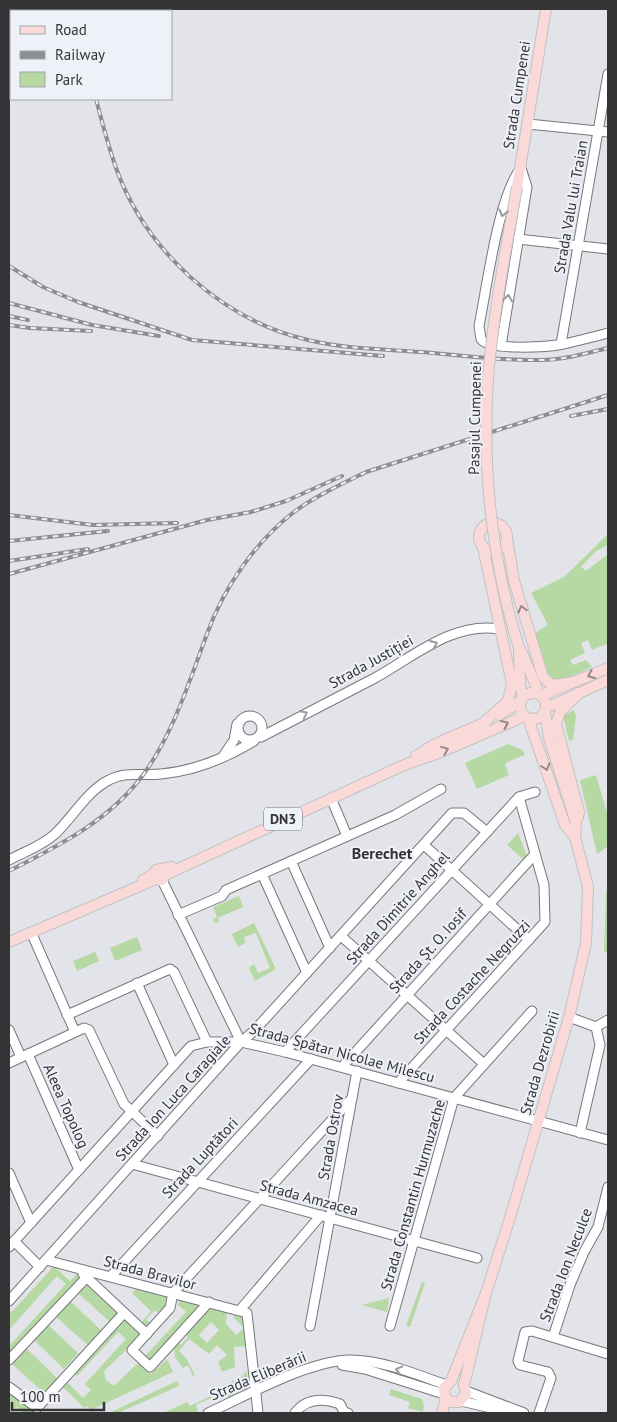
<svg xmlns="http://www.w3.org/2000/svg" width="617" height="1422" viewBox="0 0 617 1422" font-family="'PT Sans',sans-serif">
  <rect width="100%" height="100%" fill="#e2e4ea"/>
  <g fill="#b6d8a2" fill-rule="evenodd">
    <polygon points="608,534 608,545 595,552 581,567 586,571 608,554 608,648 606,644 592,650 588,640 581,643 585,653 570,660 573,665 586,660 592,667 568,678 555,680 547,675 533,634 548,625 531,593 564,577"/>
    <polygon points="574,710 576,716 573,740 569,741 563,716"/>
    <polygon points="508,744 523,750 525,755 507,762 505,765 509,775 477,789 465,763"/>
    <polygon points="596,775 608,816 608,846 597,854 580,780"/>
    <polygon points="518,833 527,856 523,859 507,845"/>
    <polygon points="606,890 608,895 608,953 604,952"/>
    <polygon points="239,896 243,907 218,918 219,922 215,923 213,919 217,917 213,907"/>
    <polygon points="254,923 276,969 255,981 249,968 254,964 258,973 270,968 256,933 244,937 245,943 238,947 232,934"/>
    <polygon points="137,937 142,950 115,961 110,948"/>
    <polygon points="95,952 99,961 77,971 73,961"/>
    <polygon points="54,1266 70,1281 77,1274 118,1314 110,1322 77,1292 69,1300 102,1331 89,1346 55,1316 47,1324 78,1353 64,1369 34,1340 26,1348 58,1379 45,1394 11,1363 9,1365 9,1346 66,1284 57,1276 9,1330 9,1315"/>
    <polygon points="422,1282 425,1283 410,1327 406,1326"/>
    <polygon points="139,1286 170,1298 160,1312 154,1311 146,1319 150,1324 147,1327 142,1322 151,1311 132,1293"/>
    <polygon points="389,1298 387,1312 362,1305"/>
    <polygon points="179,1301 199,1305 200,1309 150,1364 135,1351 137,1349 145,1356 186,1312 178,1305"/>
    <path d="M208 1307 227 1312 226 1324 236 1335 244 1328 233 1317 236 1312 247 1318V1346L234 1347 235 1367 222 1372 218 1362 227 1355 217 1345 209 1354 189 1339 179 1351 186 1358 195 1375 193 1376 188 1365 183 1368 175 1357 174 1348 177 1343 181 1345 188 1337 185 1334ZM211 1322 219 1330 207 1343 199 1335Z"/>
    <polygon points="123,1319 142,1335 104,1371 106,1380 114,1386 139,1362 151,1374 167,1359 173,1372 93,1409 95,1413 91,1413 88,1406 84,1408 63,1387 67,1382 83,1398 91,1390 85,1384 126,1339 118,1332 77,1376 74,1373"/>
    <polygon points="247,1371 248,1390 228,1400 225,1392 196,1405 198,1413 163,1413 187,1402 190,1406 222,1391 220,1387 240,1378"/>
    <polygon points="177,1381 179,1386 118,1413 109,1413"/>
    <polygon points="391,1389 422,1399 424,1406 423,1412 408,1408 410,1402 389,1395"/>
    <polygon points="10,1390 34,1412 23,1413 17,1407 9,1413"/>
  </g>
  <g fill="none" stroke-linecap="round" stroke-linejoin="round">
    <defs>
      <g id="minor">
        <polyline points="528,124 608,132"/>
        <polyline points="518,239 608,249"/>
        <polyline points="561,344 608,74"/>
        <path d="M501 346 527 187 521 168C498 197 487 287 479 326L481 339C488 351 549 347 563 344 578 341 593 337 608 333"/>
        <circle cx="250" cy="728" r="12"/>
        <path d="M261 737C299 717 336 698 373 679 412 658 453 621 499 629"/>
        <polyline points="224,755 234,740 237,724"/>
        <polyline points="331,798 347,836"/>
        <polyline points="424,845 529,940"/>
        <path d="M9 860C24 852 42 846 55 834 73 817 87 791 109 780 126 771 143 776 161 774 194 771 226 758 254 741"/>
        <polyline points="291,861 330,948"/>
        <polyline points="262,874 307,973"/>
        <polyline points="162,880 241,1042 285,1052 608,1140"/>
        <polyline points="178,915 222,896 226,890 395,815 441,789"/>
        <polyline points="31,932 75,1032"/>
        <polyline points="341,936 484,1064"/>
        <polyline points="137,983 174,1065"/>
        <polyline points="67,1015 170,969 174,972 207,1042"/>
        <polyline points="569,1017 596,1027"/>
        <polyline points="596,1027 608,1020"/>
        <polyline points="9,1030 21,1057"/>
        <polyline points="285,1052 519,797 535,792"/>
        <polyline points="28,1054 79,1170"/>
        <polyline points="9,1063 84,1028 89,1030 124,1104 158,1136"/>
        <polyline points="342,1067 535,854"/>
        <polyline points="398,1083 545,922 544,885 519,797"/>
        <polyline points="580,1133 600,1045 596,1027"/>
        <polyline points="132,1164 477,1258"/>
        <polyline points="9,1173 31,1223"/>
        <polyline points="14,1241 40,1267"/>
        <polyline points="9,1247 191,1046 207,1042 241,1042"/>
        <polyline points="46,1260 247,1313 258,1413"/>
        <polyline points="83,1274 147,1334"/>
        <polyline points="111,1276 311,1059"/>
        <polyline points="9,1301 241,1042 254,1031 452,813 464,813 487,832"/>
        <polyline points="209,1302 150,1367 132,1350 170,1308 173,1293 352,1098"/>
        <polyline points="240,1310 321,1215"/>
        <polyline points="310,1326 357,1071"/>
        <polyline points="390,1326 454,1098 532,1011"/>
        <polyline points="553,1337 570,1285 584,1252 598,1227 608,1187"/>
        <polyline points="9,1360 86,1278"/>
        <polyline points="342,1365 365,1369 444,1394"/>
        <polyline points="9,1387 37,1408 124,1313"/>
        <polyline points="466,1391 524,1413"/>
        <polyline points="461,1401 491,1408 507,1408"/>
        <path d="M208 1413C248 1395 307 1361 350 1360 382 1360 416 1374 446 1385"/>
        <path d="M295 1413C306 1398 323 1398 340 1404L344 1412 348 1413"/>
        <polyline points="539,1413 551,1378 548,1372 520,1365 518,1361 525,1332 532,1331 608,1354"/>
      </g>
      <g id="major">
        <polyline points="517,187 546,9"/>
        <circle cx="493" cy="537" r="14"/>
        <polyline points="507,539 514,581 543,677 552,685 574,682"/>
        <polyline points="519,648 520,685 523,697"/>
        <polyline points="521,651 539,693"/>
        <circle cx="533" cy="706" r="13"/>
        <polyline points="542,695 608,668"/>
        <polyline points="546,708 608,680"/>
        <polyline points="499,715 521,701"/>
        <polyline points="528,718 565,825 575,837"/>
        <polyline points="481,725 508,701 512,684 483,547"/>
        <polyline points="416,756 435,744 486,722"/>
        <polyline points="578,817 579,812 556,724 560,712 579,693"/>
        <polyline points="165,875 404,765 441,752 525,716"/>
        <polyline points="143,880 154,874 156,870 172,867"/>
        <polyline points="9,942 156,879 162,880 165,875"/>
        <polyline points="486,1293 464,1385 466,1394 459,1402 451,1402 445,1397 444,1388 451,1381 486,1293 509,1221 569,1017 586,943 588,887 575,837 576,823 549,738 545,712"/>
        <polyline points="442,1413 446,1399"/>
      </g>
    </defs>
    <use href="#minor" stroke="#76787e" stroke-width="11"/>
    <use href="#major" stroke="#c2c2c3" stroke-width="12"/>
    <use href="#minor" stroke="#fff" stroke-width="9"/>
    <use href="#major" stroke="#fadad9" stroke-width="10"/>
    <defs>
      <g id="rail">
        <polyline points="69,9 70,11"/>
        <path d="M96 99C102 122 108 145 116 168 146 251 222 320 308 340 345 349 383 349 421 352 461 355 501 361 541 360 564 360 586 353 608 348"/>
        <polyline points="9,266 43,287 78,302 192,340 383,356"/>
        <polyline points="9,303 92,325 159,336"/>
        <polyline points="9,316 28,320"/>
        <polyline points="9,325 30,328 91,331"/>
        <polyline points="571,416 608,409"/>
        <polyline points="9,515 93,525 177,523"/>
        <polyline points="9,541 108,531"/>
        <polyline points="9,561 88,549"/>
        <polyline points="9,574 207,520 251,512 286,501 342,476"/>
        <path d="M9 871C58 846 109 821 143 775 173 734 189 682 207 634 223 589 255 542 294 512 315 496 342 484 366 472L608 395"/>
      </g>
    </defs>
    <use href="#rail" stroke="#8d8e93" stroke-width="4"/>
    <use href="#rail" stroke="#eff1f8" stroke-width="2" stroke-dasharray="5.5" stroke-linecap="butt"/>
    <defs>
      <path id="major-bridge" d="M517 187C506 250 493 314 488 378 482 469 492 561 519 648"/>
    </defs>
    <use href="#major-bridge" stroke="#c2c2c3" stroke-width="12" stroke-linecap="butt"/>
    <use href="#major-bridge" stroke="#fadad9" stroke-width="10"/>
  </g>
  <defs><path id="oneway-chevron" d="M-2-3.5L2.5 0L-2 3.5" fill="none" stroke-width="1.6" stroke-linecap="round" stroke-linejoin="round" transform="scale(1.25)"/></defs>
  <g stroke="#9a9a9b">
    <use href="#oneway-chevron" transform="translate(503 213) rotate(104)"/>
    <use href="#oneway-chevron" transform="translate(508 298) rotate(-81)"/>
    <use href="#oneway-chevron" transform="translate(434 644) rotate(-24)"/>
    <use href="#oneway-chevron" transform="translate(304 714) rotate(-27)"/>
    <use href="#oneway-chevron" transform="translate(399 1370) rotate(-165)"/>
  </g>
  <g stroke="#978788">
    <use href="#oneway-chevron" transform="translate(522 609) rotate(-106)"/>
    <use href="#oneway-chevron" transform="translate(591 675) rotate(157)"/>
    <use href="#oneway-chevron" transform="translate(505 724) rotate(-24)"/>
    <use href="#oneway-chevron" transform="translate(445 750) rotate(-22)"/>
    <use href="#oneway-chevron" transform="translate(546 767) rotate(72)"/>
  </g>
  <g text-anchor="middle" stroke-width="4" stroke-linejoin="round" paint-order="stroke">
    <rect fill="#eff1f8" stroke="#6c6d71" stroke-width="1" x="264" y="807.5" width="38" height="23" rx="4"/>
    <g font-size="14" font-weight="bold" fill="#343437">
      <text x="283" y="824">DN3</text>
    </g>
    <g font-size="15" fill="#343437" stroke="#eff1f8">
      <text transform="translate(517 95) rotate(-81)" y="5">Strada Cumpenei</text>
      <text transform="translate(571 207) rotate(-80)" y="5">Strada Valu lui Traian</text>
      <text transform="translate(475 418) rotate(-89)" y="5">Pasajul Cumpenei</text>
      <text transform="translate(371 662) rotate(-29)" y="5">Strada Justiției</text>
      <text transform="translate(398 908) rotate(-48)" y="5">Strada Dimitrie Anghel</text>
      <text transform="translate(428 951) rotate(-48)" y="5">Strada Șt. O. Iosif</text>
      <text transform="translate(472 982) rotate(-47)" y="5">Strada Costache Negruzzi</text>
      <text transform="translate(342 1053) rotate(15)" y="5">Strada Spătar Nicolae Milescu</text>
      <text transform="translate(540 1063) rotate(-74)" y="5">Strada Dezrobirii</text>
      <text transform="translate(173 1098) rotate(-48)" y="5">Strada Ion Luca Caragiale</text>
      <text transform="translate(66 1106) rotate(66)" y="5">Aleea Topolog</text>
      <text transform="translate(331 1137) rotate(-80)" y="5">Strada Ostrov</text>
      <text transform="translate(200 1158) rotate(-47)" y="5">Strada Luptători</text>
      <text transform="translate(413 1195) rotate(-74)" y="5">Strada Constantin Hurmuzache</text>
      <text transform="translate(309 1198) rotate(15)" y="5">Strada Amzacea</text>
      <text transform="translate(566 1265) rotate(-69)" y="5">Strada Ion Neculce</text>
      <text transform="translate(150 1273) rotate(15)" y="5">Strada Bravilor</text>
      <text transform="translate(258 1376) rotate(-23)" y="5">Strada Eliberării</text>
    </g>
    <g font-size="16" font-weight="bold" fill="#343437" stroke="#eff1f8">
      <text x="382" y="859">Berechet</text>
    </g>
  </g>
  <rect width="617" height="1422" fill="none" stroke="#343437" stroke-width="20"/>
  <rect x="10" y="10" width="162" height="90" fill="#eff1f8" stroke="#a4a5ab"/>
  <rect x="20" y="26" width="25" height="8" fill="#fadad9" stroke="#a4a5ab"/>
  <text x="55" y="35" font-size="15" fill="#343437">Road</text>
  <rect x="20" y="51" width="25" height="8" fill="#8d8e93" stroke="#a4a5ab"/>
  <text x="55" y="60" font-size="15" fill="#343437">Railway</text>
  <rect x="20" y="72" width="25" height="15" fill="#b6d8a2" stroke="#a4a5ab"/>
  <text x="55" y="85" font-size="15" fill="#343437">Park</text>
  <path d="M12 1402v8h92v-8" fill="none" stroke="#343437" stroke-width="2.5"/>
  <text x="20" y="1402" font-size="15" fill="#343437" stroke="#eff1f8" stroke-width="4" paint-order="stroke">100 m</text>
</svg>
